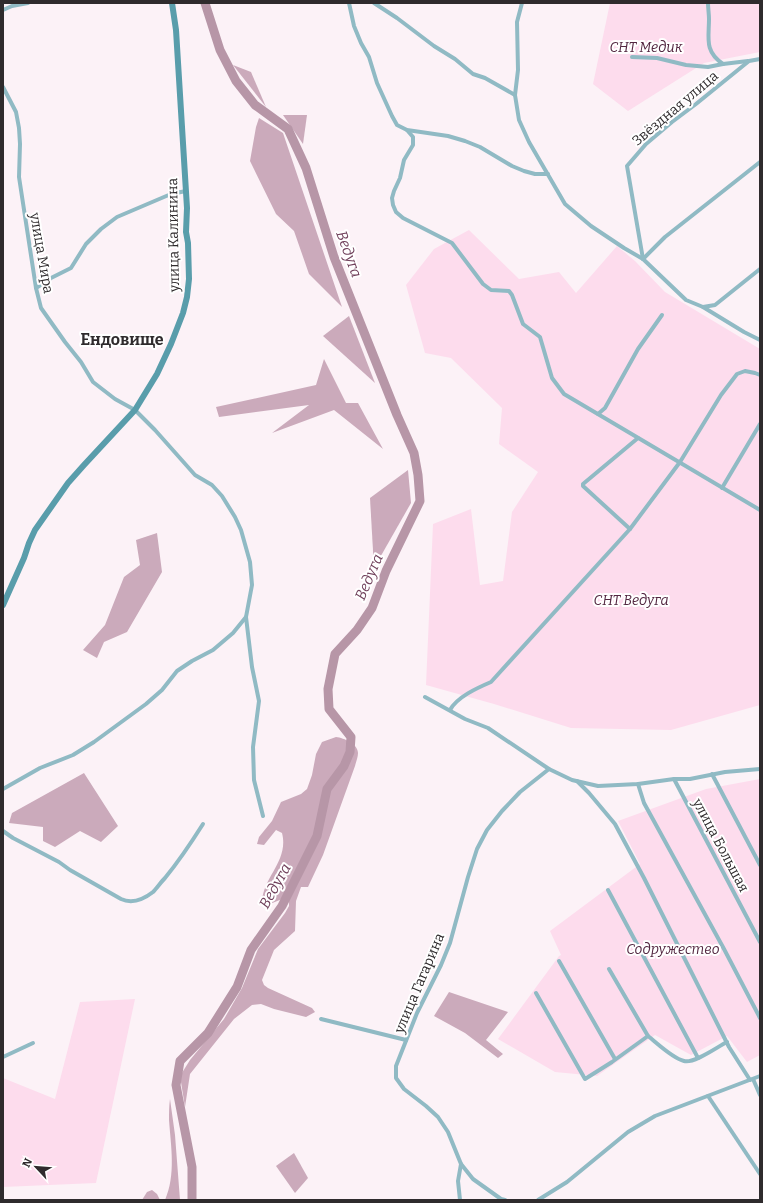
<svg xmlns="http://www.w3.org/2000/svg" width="763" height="1203" viewBox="0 0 763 1203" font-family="Bitter,serif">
  <rect width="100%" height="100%" fill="#fcf2f7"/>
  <g fill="#fddced">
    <polygon points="610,3 760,3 760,52 704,63 628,111 593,84"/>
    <polygon points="469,230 519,279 559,272 576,293 617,246 635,261 665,292 760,349 760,705 671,730 571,728 494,704 426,685 433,524 471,509 480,585 503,581 512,512 538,472 499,444 502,408 451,358 425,353 406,285 434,249"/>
    <polygon points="760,779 760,1055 747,1062 727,1036 691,1055 655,1035 597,1076 555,1072 498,1039 559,956 561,955 550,931 640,864 618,821 706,789"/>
    <polygon points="135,999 96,1183 3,1187 3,1078 55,1099 80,1002"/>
  </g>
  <g fill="#cbaabb">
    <polygon points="233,65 251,72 266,107"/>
    <polygon points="283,115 307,115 303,144"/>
    <polygon points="259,118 283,133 342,307 309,274 294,231 276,214 250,161 256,127"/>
    <polygon points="349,316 375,383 323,336"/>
    <polygon points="324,359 346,403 358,403 383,449 334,410 272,433 309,405 219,417 216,407 316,385"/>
    <polygon points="408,470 411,503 374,568 370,498"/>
    <polygon points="157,533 162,572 127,632 104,642 97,658 83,650 105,625 124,577 140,565 136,540"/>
    <path d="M336 737C344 738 358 744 358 753 358 757 356 762 355 766L323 855 308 887H301L296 901 295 931 274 950 262 980 264 985 268 988 312 1008 315 1012 306 1017 274 1009 261 1004 252 1005 234 1019 190 1074 185 1107 180 1076 190 1060 224 1019 242 988 258 949 285 913 289 906V899H282L270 904 262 901C264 876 289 860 282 833L276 830 264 845 257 844 259 837 272 821 281 802 301 794 307 789 312 775 316 754 322 742Z"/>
    <polygon points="84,773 118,826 101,842 80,831 55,847 43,841 43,827 9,823 12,813"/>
    <polygon points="449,992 508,1012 486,1040 503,1054 498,1058 465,1033 434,1016"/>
    <path d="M170 1099 175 1135 180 1200H165C176 1175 171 1147 169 1120 169 1113 169 1106 170 1099Z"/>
    <polygon points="294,1153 308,1178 295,1193 276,1166"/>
    <polygon points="152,1190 157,1194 160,1200 142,1200 147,1192"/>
  </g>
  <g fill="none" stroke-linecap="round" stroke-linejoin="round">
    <polyline stroke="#b796a7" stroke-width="9" points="192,1200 192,1167 176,1085 180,1061 208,1033 237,987 251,950 282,906 317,836 327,789 344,766 350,752 351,737 329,709 328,689 335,654 357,630 372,608 386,571 420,501 418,475 414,453 397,415 334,257 306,168 288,129 255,105 236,81 220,50 205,3"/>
    <g stroke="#90bac4" stroke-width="4">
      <polyline points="349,3 354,26 361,43 369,57 377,83 392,116 397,125 407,130 448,136 465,141 480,147 512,166 524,171 535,174 548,174"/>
      <polyline points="374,3 397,18 434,46 455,59 473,74 485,78 515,95"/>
      <polyline points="522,3 517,22 518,70 515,95 519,120 529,142 565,204 591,226 624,248 643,259 686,300 703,307 744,332 760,340"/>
      <path d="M708 3C708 8 709 14 709 19 709 38 704 51 723 64"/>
      <polyline points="3,10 12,6 28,3"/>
      <polyline points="632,57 657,58 686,65 708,67 723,64 748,61"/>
      <polyline points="3,87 16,112 19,128 20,144 19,177 36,288 41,308 65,342 81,362 93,382 115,399 135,410 155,430 195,475 212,485 222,496 235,517 241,530 250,562 252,585 246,617 252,667 259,701 253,747 254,780 263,816"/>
      <polyline points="407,130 413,137 413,145 404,160 400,178 394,191 392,198 393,205 396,212 403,218 452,243 483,284 491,290 509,291 512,295 523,324 540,337 552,378 564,394 760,510"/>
      <polyline points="643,259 627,166 646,144 672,122 696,104 749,61 760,59"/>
      <polyline points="643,259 665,237 760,162"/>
      <polyline points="36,288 51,278 71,268 86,244 101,229 117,217 171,194 186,191"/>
      <polyline points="703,307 715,305 760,269"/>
      <polyline points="598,414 605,408 638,349 662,315"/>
      <polyline points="722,488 760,424"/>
      <polyline points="630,529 680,462 721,395 737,374 745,371 755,373 760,375"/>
      <polyline points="425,697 465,719 488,728 549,769 572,780 598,786 638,784 674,779 690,779 725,772 760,769"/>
      <path d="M450 710C457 697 477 688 491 682L630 529 583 486V484L638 438"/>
      <polyline points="712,774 760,865"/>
      <polyline points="674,779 760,942"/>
      <polyline points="577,781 589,793 615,824 644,878 729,1047 750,1080"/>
      <polyline points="638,784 644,803 724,949 760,1018"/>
      <polyline points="3,789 40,768 73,755 94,742 146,704 162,690 177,671 192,661 213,650 233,633 246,617"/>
      <path d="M3 831 13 838 59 862 70 870 121 899C132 904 144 899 153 892 157 888 161 882 165 878 179 861 191 843 203 824"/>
      <polyline points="608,890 698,1058"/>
      <polyline points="559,961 615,1059"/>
      <polyline points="609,969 648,1036"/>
      <path d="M536 993 585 1079 612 1062 648 1036C657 1043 672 1058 684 1061 694 1064 717 1047 727 1042"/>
      <polyline points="321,1019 406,1040"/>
      <polyline points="3,1057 33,1043"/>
      <polyline points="753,1079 760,1095"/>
      <polyline points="708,1096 760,1174"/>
      <polyline points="460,1200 458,1181 461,1164"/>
      <polyline points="505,1200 501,1199 473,1179 461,1164 448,1132 438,1117 426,1106 404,1089 396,1078 396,1066 417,1013 441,965 450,943 468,877 477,849 487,830 502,811 520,792 549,769"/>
      <polyline points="538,1200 567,1182 628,1132 655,1116 760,1076"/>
    </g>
    <polyline stroke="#599dab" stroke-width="6" points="3,605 24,558 29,543 35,530 68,483 84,465 135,410 157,374 171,344 183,313 187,297 189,279 188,243 186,232 187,208 176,30 172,3"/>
  </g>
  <g text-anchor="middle" stroke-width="4" stroke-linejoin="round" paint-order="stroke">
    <g font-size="14" font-style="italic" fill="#532741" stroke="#fff">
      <text x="646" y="52">СНТ Медик</text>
      <text x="631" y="605">СНТ Ведуга</text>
      <text x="673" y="954">Содружество</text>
    </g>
    <g font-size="14" fill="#2f2b2d" stroke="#fff">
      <text transform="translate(675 108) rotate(-40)" y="5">Звёздная улица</text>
      <text transform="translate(173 235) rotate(-91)" y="5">улица Калинина</text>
      <text transform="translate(42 253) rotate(80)" y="5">улица Мира</text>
      <text transform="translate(721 845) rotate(62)" y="5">улица Большая</text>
      <text transform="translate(419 983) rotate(-67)" y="5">улица Гагарина</text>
    </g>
    <g font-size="15" font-style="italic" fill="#70405b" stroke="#fff">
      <text transform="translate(349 254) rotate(70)" y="5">Ведуга</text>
      <text transform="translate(369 577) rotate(-67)" y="5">Ведуга</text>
      <text transform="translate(275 886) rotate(-61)" y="5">Ведуга</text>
    </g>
    <g font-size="16" font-weight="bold" fill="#2f2b2d" stroke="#fff">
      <text x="122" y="345">Ендовище</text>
    </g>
  </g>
  <rect width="763" height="1203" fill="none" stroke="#2f2b2d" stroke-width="8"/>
  <g transform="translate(36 1167) rotate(296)" stroke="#ffffff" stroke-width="3" paint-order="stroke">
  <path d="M0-3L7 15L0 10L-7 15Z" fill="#2f2b2d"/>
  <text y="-6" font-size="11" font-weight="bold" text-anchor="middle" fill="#2f2b2d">N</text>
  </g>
</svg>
